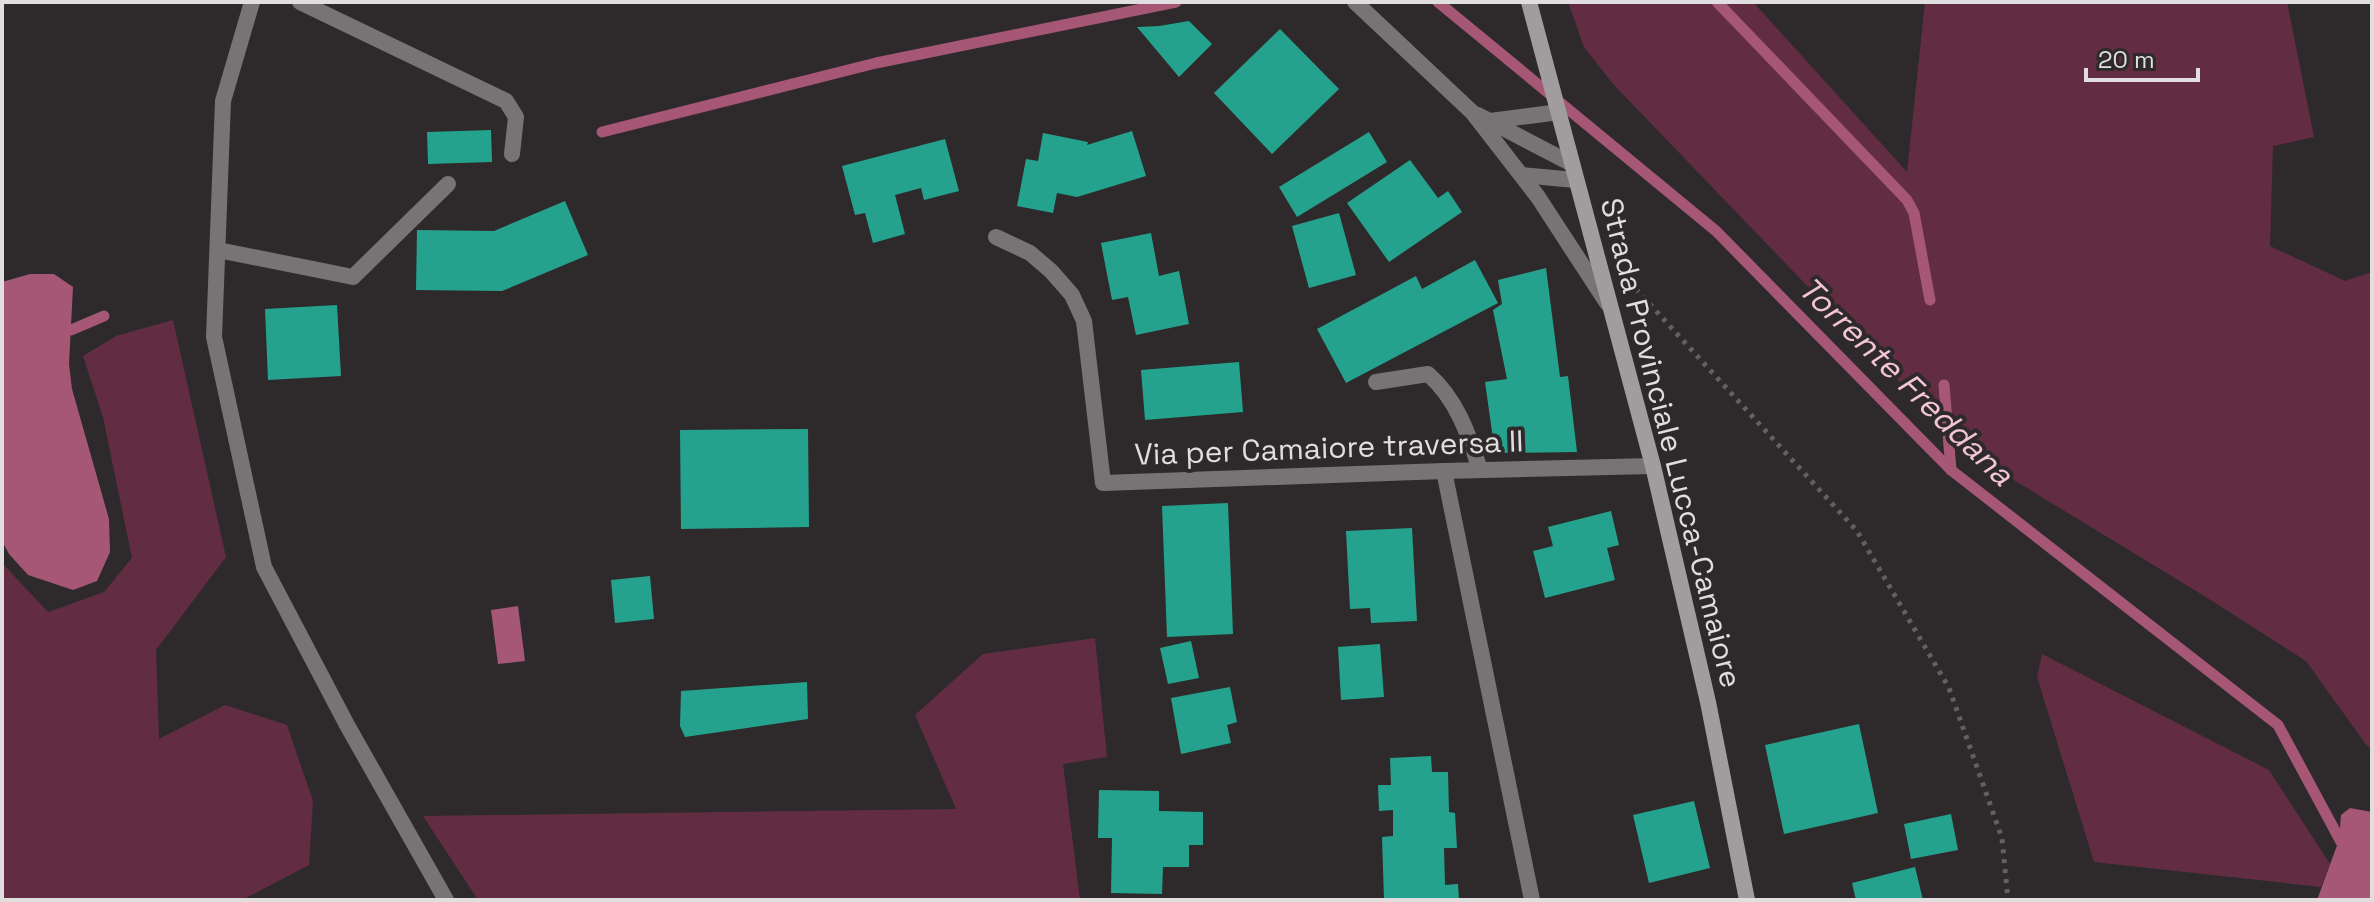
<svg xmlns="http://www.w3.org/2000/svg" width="2374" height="902" viewBox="0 0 2374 902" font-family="'Space Grotesk',sans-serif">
  <rect width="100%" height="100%" fill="#2e2a2b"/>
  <g fill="#622d42">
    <polygon points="1568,2 1753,2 1907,172 1925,2 2287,2 2314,137 2273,146 2270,246 2345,281 2372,272 2372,749 2367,746 2306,661 2206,597 1966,451 1613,84 1584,47"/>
    <polygon points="173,320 226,557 156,650 159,739 225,705 287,725 313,801 309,865 242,900 2,900 2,563 48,612 104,592 132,558 103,417 83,356 116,336"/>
    <polygon points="1095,638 1107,757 1063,764 1080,900 478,900 423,816 956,809 915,715 983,654"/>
    <polygon points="2042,654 2269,770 2330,864 2321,887 2094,862 2037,677"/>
  </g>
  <g fill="#a65775">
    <polygon points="30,274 54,274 73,287 69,364 72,389 109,519 110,552 97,581 73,590 28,575 9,554 2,541 2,282"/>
    <polygon points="518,606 525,661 498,664 491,610"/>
    <polygon points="2350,808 2372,812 2372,900 2317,900 2339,840 2341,815"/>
  </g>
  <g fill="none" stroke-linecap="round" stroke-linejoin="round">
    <g stroke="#a65775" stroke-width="11">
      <polyline points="1438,2 1716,231 1951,470 2278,725 2347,853"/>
      <polyline points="1717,2 1907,200 1914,213 1930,300"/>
      <polyline points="602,132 876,63 1176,2"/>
      <polyline points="71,330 104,316"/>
      <polyline points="1944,385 1951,470"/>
    </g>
  </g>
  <g fill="#25a28d">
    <polygon points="1189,21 1212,44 1179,77 1137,27 1159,26"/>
    <polygon points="1280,29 1339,89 1272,154 1214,93"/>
    <polygon points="491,130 492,162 428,164 427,132"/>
    <polygon points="1132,131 1146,176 1077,197 1057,193 1053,213 1017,206 1026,159 1038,161 1043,133 1088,142 1087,145"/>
    <polygon points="1369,132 1387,162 1297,217 1279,187"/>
    <polygon points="945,139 959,191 924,200 921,188 895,195 905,234 873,243 865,213 855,215 842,166"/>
    <polygon points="1410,160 1438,198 1448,191 1462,212 1389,262 1347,203"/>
    <polygon points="565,201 588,255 502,291 416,290 417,230 494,231"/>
    <polygon points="1339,213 1356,275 1309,288 1292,226"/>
    <polygon points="1151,233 1159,276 1179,271 1189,324 1136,335 1128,297 1112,300 1101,243"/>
    <polygon points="1475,260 1498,303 1346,383 1317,329 1416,276 1422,289"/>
    <polygon points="1546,268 1560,377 1568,376 1577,452 1495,453 1485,382 1507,379 1493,310 1502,304 1498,280"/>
    <polygon points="337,305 341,376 268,380 265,309"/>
    <polygon points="1239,362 1243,412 1145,420 1141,370"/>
    <polygon points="808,429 809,527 681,529 680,430"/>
    <polygon points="1228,503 1233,634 1167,637 1162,506"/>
    <polygon points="1611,511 1619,545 1607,548 1615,580 1545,598 1533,551 1553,546 1548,527"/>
    <polygon points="1412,528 1417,621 1371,623 1370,608 1350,609 1346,531"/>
    <polygon points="650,576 654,619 615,623 611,580"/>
    <polygon points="1191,641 1199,678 1168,684 1160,648"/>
    <polygon points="1380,644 1384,697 1341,700 1338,647"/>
    <polygon points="807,682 808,719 685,737 680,726 681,691"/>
    <polygon points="1230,687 1237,722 1227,725 1231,743 1181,754 1171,698"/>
    <polygon points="1859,724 1878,813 1784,834 1765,745"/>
    <polygon points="1431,756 1432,772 1448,772 1449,812 1455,813 1457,848 1444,848 1445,885 1458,884 1459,900 1384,900 1382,837 1393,836 1393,810 1379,811 1378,785 1391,785 1390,758"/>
    <polygon points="1099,790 1159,791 1159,811 1203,812 1203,845 1189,845 1189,867 1163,867 1162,894 1111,893 1112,838 1098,838"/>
    <polygon points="1694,801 1710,868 1649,883 1633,815"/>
    <polygon points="1951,814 1958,850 1911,859 1904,824"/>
    <polygon points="1915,867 1923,900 1856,900 1852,883"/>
  </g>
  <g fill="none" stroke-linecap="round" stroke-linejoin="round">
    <polyline stroke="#646061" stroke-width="5" stroke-dasharray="4 6" stroke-linecap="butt" points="1636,289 1857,531 1949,688 2002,838 2008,900"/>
    <g stroke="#767475" stroke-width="16">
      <polyline points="300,2 506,101 516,117 512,154"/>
      <polyline points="218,250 353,277 448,184"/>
      <path d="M1376 382 1428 374C1456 398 1469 435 1480 470"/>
    </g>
    <g stroke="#767475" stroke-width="16">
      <polyline points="252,2 223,101 214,337 264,567 347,725 446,900"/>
      <polyline points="1355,2 1473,113 1538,197 1607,303"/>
      <polyline points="1478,115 1570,163"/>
      <polyline points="1490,121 1559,112"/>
      <polyline points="1522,175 1575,180"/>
      <polyline points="996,237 1030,253 1051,271 1072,295 1084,321 1103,483 1444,471 1653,466"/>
      <polyline points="1444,471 1532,900"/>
    </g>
    <polyline stroke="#a19d9e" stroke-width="16" points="1529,2 1653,466 1708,702 1747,900"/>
  </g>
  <g text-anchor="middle" stroke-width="8" stroke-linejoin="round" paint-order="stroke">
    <g font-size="30" fill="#e1dedf" stroke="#2e2a2b">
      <text transform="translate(1671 443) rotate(76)" y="10">Strada Provinciale Lucca-Camaiore</text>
      <text transform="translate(1329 448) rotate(-2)" y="10">Via per Camaiore traversa II</text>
    </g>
    <g font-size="32" font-style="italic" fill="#f3c5d4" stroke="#2e2a2b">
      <text transform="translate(1906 381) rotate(44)" y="11">Torrente Freddana</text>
    </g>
  </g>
  <rect width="2374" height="902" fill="none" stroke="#e1dedf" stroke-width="8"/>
  <path d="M2086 68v12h112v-12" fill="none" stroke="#e1dedf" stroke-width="4"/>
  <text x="2098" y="68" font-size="24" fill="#e1dedf" stroke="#2e2a2b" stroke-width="6" paint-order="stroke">20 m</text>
</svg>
